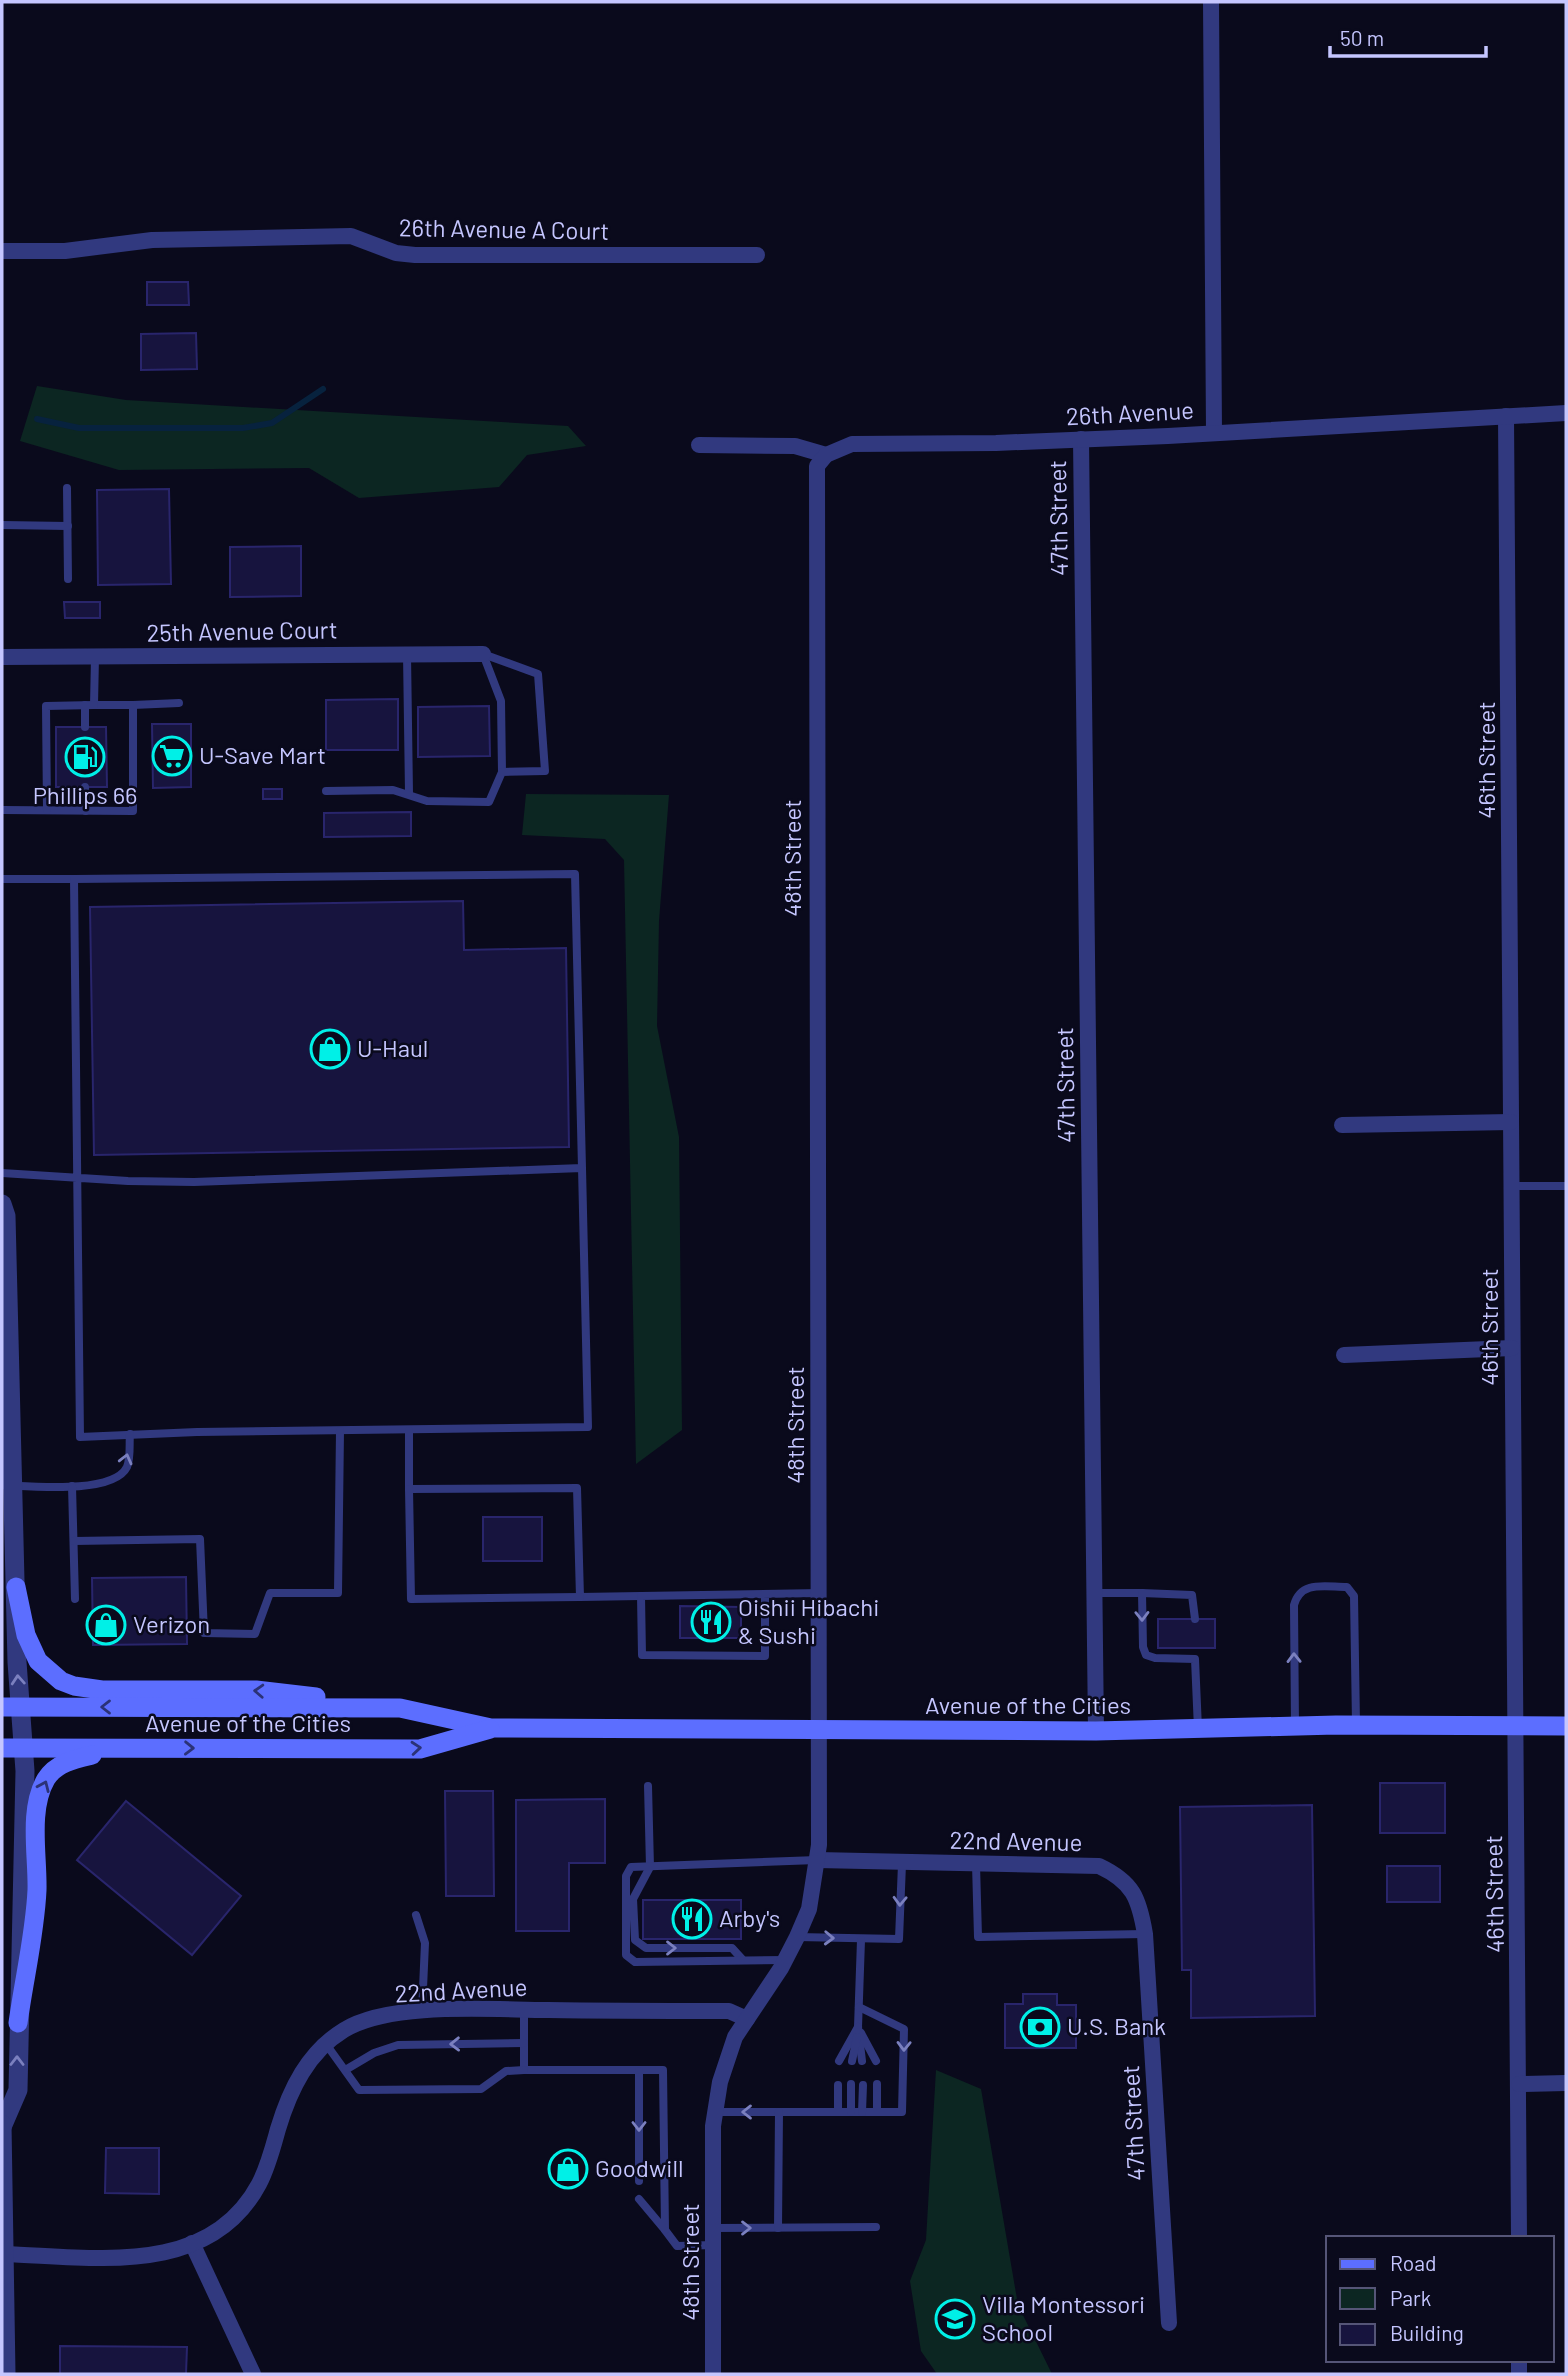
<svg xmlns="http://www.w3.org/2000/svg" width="1568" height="2376" viewBox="0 0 1568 2376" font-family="Barlow,sans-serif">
  <rect width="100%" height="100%" fill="#0a0a1c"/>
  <g fill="#0c2622">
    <polygon points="37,386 126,400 568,426 586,446 527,455 499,487 359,498 309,468 119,470 20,441"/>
    <polygon points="526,794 669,795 659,921 657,1026 679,1137 682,1430 636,1464 624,860 605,839 522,835"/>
    <polygon points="936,2070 981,2089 1018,2305 1052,2374 937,2374 921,2351 910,2281 926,2240"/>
  </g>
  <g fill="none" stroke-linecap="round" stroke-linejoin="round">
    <polyline stroke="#07223e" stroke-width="6" points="37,419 79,428 243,428 272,423 323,389"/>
  </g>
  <g fill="#17143e" stroke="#29256c" stroke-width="2">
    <polygon points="147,282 188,282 189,305 147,305"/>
    <polygon points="196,333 197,369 141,370 141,334"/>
    <polygon points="169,489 171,584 98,585 97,490"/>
    <polygon points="301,546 301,596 230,597 230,547"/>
    <polygon points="64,602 100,602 100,618 65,618"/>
    <polygon points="398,699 398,750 326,750 326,700"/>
    <polygon points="489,706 490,756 418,757 418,707"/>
    <polygon points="152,724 191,724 191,787 153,788"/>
    <polygon points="56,727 106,727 107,787 56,787"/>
    <rect x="263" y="789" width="19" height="10"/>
    <polygon points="411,812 411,836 324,837 324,813"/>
    <polygon points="463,901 464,950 566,948 569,1147 94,1155 90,907"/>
    <rect x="483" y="1517" width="59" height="44"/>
    <polygon points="186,1577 187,1644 93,1645 92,1578"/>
    <polygon points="680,1606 741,1607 741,1638 680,1638"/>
    <rect x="1158" y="1619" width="57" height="29"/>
    <rect x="1380" y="1783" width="65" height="50"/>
    <polygon points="445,1791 493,1791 494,1896 446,1896"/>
    <polygon points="605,1799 605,1863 569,1863 569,1931 516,1931 516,1800"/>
    <polygon points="126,1801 241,1896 192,1955 77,1860"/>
    <polygon points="1312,1805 1315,2016 1191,2018 1191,1970 1182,1970 1180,1807"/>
    <rect x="1387" y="1866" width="53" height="36"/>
    <rect x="643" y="1900" width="98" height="39"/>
    <polygon points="1023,1994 1057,1994 1057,2005 1076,2005 1076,2048 1005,2048 1005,2004 1023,2004"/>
    <polygon points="106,2148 159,2148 159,2194 105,2193"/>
    <polygon points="60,2346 187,2347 186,2374 60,2374"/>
  </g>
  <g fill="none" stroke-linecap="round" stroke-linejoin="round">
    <g stroke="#31397f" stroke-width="8">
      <polyline points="67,488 68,579"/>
      <polyline points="2,525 68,526"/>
      <polyline points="407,654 409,793"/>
      <polyline points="483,654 501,701 502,772"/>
      <polyline points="85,705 85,727"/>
      <polyline points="133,705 179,703"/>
      <polyline points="85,787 86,811"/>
      <polyline points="326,791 393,790 427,801 489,802 502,772 545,771 538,674 483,654"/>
      <polyline points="2,810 133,811 133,705 94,705 95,657"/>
      <polyline points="47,810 46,706 94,705"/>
      <polyline points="2,879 74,879"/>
      <polyline points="2,1173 128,1181 194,1182 582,1168 588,1427 197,1432 80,1437 74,879 575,874 582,1168"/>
      <polyline points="1513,1186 1566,1186"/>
      <polyline points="409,1431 409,1489 577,1488 580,1597 641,1596"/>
      <path d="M2 1485C29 1486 113 1495 127 1467 131 1457 129 1444 130 1434"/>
      <polyline points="72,1486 75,1599"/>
      <polyline points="409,1489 411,1599 580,1597"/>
      <polyline points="74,1541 200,1539 204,1633 255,1634 270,1593 338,1593 340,1431"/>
      <polyline points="1096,1593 1142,1593 1143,1647 1146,1655 1155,1658 1195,1659 1198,1729"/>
      <polyline points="1142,1593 1192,1595 1195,1619"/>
      <polyline points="765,1594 765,1656 642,1655 641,1596 820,1593"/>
      <path d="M1295 1727 1294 1605C1301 1580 1325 1587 1347 1587L1354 1596 1356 1724"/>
      <polyline points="648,1786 650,1867 633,1899 635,1940 646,1948 732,1948 742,1959"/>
      <polyline points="976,1864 978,1937 1145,1934"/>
      <polyline points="416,1915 425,1943 422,2011"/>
      <polyline points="797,1937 899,1939 902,1864"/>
      <polyline points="861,1940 858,2027 862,2061"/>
      <polyline points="786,1960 635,1962 626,1955 626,1876 631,1867 817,1860"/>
      <polyline points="524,2010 524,2070 663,2070 665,2230 677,2246 714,2245"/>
      <polyline points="861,2033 876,2061"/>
      <polyline points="326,2044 359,2090 481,2089 506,2071 524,2070"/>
      <polyline points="839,2061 858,2027"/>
      <polyline points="852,2061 857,2037"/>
      <polyline points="347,2069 374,2053 398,2045 524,2043"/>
      <polyline points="877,2084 877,2112"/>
      <polyline points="838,2085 838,2112"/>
      <polyline points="716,2112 902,2112 904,2029 859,2007"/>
      <polyline points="851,2112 851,2084"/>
      <polyline points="862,2112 863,2085"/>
      <polyline points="639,2181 639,2071"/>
      <polyline points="639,2199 665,2230"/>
      <polyline points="714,2228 876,2227"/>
      <polyline points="778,2228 779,2112"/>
    </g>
    <g stroke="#31397f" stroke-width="16">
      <polyline points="1211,2 1214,432"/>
      <polyline points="2,251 65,251 152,240 351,236 396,253 415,255 757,255"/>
      <polyline points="1506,416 1519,2238"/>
      <polyline points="1081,439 1096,1731"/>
      <polyline points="699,445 795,446 826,455"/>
      <polyline points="2,657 483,654"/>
      <polyline points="1342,1125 1511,1122"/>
      <polyline points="1344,1355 1512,1348"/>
      <path d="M817 1860 1099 1866C1133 1882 1139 1898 1145 1934L1169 2323"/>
      <polyline points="1519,2084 1566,2083"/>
      <polyline points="192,2243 253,2374"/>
      <path d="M5 2254C93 2257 209 2278 259 2184 268 2167 273 2147 278 2129 290 2089 308 2052 344 2030 391 2001 494 2010 548 2010 609 2011 669 2011 729 2011L747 2019"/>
      <polyline points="1519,2360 1519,2374"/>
      <polyline points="713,2374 713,2126 720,2082 735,2037 781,1968 797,1937 809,1909 819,1845 817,466 826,455 852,444 996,443 1168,436 1566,413"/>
    </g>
    <g stroke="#31397f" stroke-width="19">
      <polyline points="2,1204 6,1216 17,1662 25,1771 18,2090 2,2127"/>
      <polyline points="2,2124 6,2374"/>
    </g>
    <g stroke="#5c6eff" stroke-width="19">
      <polyline points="16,1587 26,1635 38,1661 61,1681 74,1686 102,1690 256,1690 316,1697"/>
      <polyline points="2,1707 400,1708 491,1728 1096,1731 1336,1725 1566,1726"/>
      <polyline points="2,1748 420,1749 490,1729"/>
      <path d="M18 2023C24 1979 35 1934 37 1890 38 1856 28 1810 46 1779 56 1763 75 1759 92 1755"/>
    </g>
  </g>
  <defs><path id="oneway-chevron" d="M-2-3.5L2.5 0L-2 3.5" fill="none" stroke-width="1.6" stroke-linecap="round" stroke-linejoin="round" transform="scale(1.75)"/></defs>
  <g stroke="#7b80bf">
    <use href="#oneway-chevron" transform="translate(126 1459) rotate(-76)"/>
    <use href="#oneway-chevron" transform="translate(1142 1616) rotate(89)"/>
    <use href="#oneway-chevron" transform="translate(1294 1658) rotate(-91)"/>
    <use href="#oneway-chevron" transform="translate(18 1680) rotate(-94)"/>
    <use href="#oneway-chevron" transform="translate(900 1901) rotate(92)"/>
    <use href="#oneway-chevron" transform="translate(829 1938) rotate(2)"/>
    <use href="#oneway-chevron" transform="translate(671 1948)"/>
    <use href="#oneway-chevron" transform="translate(455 2044) rotate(179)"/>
    <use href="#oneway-chevron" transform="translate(904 2046) rotate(91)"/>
    <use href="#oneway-chevron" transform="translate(17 2061) rotate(-90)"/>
    <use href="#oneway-chevron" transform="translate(747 2112) rotate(-180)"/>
    <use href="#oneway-chevron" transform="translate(639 2126) rotate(90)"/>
    <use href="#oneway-chevron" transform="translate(746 2228)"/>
  </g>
  <g stroke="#2b3277">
    <use href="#oneway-chevron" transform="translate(259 1691) rotate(-177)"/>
    <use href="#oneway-chevron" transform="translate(106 1707) rotate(-180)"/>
    <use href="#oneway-chevron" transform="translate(189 1748) rotate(1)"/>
    <use href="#oneway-chevron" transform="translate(416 1748) rotate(-5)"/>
    <use href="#oneway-chevron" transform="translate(44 1786) rotate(-66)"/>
  </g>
  <defs>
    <symbol id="supermarket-ring" viewBox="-11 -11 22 22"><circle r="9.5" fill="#0a0a1c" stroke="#00f0e7" stroke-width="1.5"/><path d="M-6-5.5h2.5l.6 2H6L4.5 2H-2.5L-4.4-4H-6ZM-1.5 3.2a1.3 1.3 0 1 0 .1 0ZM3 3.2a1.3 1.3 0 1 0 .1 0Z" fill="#00f0e7"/></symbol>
    <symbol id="fuel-ring" viewBox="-11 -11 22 22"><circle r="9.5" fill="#0a0a1c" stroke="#00f0e7" stroke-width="1.5"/><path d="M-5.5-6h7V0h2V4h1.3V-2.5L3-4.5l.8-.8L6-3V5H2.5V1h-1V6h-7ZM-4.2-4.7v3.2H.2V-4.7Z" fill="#00f0e7"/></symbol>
    <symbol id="shop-ring" viewBox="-11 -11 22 22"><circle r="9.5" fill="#0a0a1c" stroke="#00f0e7" stroke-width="1.5"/><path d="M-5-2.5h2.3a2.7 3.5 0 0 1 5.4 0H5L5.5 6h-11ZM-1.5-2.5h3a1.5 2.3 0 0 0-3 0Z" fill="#00f0e7"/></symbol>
    <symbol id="restaurant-ring" viewBox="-11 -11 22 22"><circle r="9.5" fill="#0a0a1c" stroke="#00f0e7" stroke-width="1.5"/><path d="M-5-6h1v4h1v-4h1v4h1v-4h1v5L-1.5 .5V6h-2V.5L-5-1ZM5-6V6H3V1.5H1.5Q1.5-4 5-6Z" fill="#00f0e7"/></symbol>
    <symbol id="bank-ring" viewBox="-11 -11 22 22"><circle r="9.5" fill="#0a0a1c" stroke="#00f0e7" stroke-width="1.5"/><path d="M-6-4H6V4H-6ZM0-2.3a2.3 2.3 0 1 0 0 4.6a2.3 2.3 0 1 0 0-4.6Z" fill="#00f0e7"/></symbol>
    <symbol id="school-ring" viewBox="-11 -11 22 22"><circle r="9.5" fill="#0a0a1c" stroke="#00f0e7" stroke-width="1.5"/><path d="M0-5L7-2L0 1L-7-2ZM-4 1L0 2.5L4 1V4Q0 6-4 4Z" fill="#00f0e7"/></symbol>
  </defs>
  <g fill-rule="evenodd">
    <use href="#supermarket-ring" x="150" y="734" width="44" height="44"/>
    <use href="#fuel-ring" x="63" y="735" width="44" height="44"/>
    <use href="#shop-ring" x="308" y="1027" width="44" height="44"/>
    <use href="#restaurant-ring" x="689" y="1600" width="44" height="44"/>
    <use href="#shop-ring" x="84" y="1603" width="44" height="44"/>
    <use href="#restaurant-ring" x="670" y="1897" width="44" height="44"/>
    <use href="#bank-ring" x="1018" y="2005" width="44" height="44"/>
    <use href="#shop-ring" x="546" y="2147" width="44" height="44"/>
    <use href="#school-ring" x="933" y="2297" width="44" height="44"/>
  </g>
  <g text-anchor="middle" stroke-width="5" stroke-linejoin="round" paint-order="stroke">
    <g font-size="24" fill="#c5c6ff" stroke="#0a0a1c">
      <text transform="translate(504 230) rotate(1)" y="8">26th Avenue A Court</text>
      <text transform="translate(1130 414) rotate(-3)" y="8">26th Avenue</text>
      <text transform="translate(1059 518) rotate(-91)" y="8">47th Street</text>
      <text transform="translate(242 632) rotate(-1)" y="8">25th Avenue Court</text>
      <text transform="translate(1487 760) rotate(-90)" y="8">46th Street</text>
      <text transform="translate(793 858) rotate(-90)" y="8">48th Street</text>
      <text transform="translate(1066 1085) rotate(-91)" y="8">47th Street</text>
      <text transform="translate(1490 1327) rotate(-90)" y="8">46th Street</text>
      <text transform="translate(796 1425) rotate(-90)" y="8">48th Street</text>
      <text x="1028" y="1714">Avenue of the Cities</text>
      <text x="248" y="1732">Avenue of the Cities</text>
      <text transform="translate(1016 1842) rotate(1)" y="8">22nd Avenue</text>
      <text transform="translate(1495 1894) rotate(-91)" y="8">46th Street</text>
      <text transform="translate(461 1991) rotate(-3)" y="8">22nd Avenue</text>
      <text transform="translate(1134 2123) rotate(-93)" y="8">47th Street</text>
      <text transform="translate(691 2262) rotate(-90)" y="8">48th Street</text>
    </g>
    <g font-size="24" fill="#c5c6ff" stroke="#0a0a1c" text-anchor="start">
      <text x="199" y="764">U-Save Mart</text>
      <text x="85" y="804" text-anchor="middle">Phillips 66</text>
      <text x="357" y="1057">U-Haul</text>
      <text x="738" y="1616">Oishii Hibachi<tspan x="738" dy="28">&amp; Sushi</tspan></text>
      <text x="133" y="1633">Verizon</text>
      <text x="719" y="1927">Arby's</text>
      <text x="1067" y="2035">U.S. Bank</text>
      <text x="595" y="2177">Goodwill</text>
      <text x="982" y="2313">Villa Montessori<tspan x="982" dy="28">School</tspan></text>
    </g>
  </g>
  <rect width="1568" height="2376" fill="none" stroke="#c5c6ff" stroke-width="7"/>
  <rect x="1326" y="2236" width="228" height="126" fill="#0a0a1c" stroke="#555577" stroke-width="2"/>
  <rect x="1340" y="2259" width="35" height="10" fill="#5c6eff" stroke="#555577" stroke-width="2"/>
  <text x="1390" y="2271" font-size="21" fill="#c5c6ff">Road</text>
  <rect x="1340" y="2288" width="35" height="21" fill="#0c2622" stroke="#555577" stroke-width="2"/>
  <text x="1390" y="2306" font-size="21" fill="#c5c6ff">Park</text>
  <rect x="1340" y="2324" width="35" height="21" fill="#17143e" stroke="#555577" stroke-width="2"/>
  <text x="1390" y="2341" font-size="21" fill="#c5c6ff">Building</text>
  <path d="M1330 46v10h156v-10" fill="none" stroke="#c5c6ff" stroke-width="3.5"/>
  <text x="1340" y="46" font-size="21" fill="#c5c6ff" stroke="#0a0a1c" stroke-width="5" paint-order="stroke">50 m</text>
</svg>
